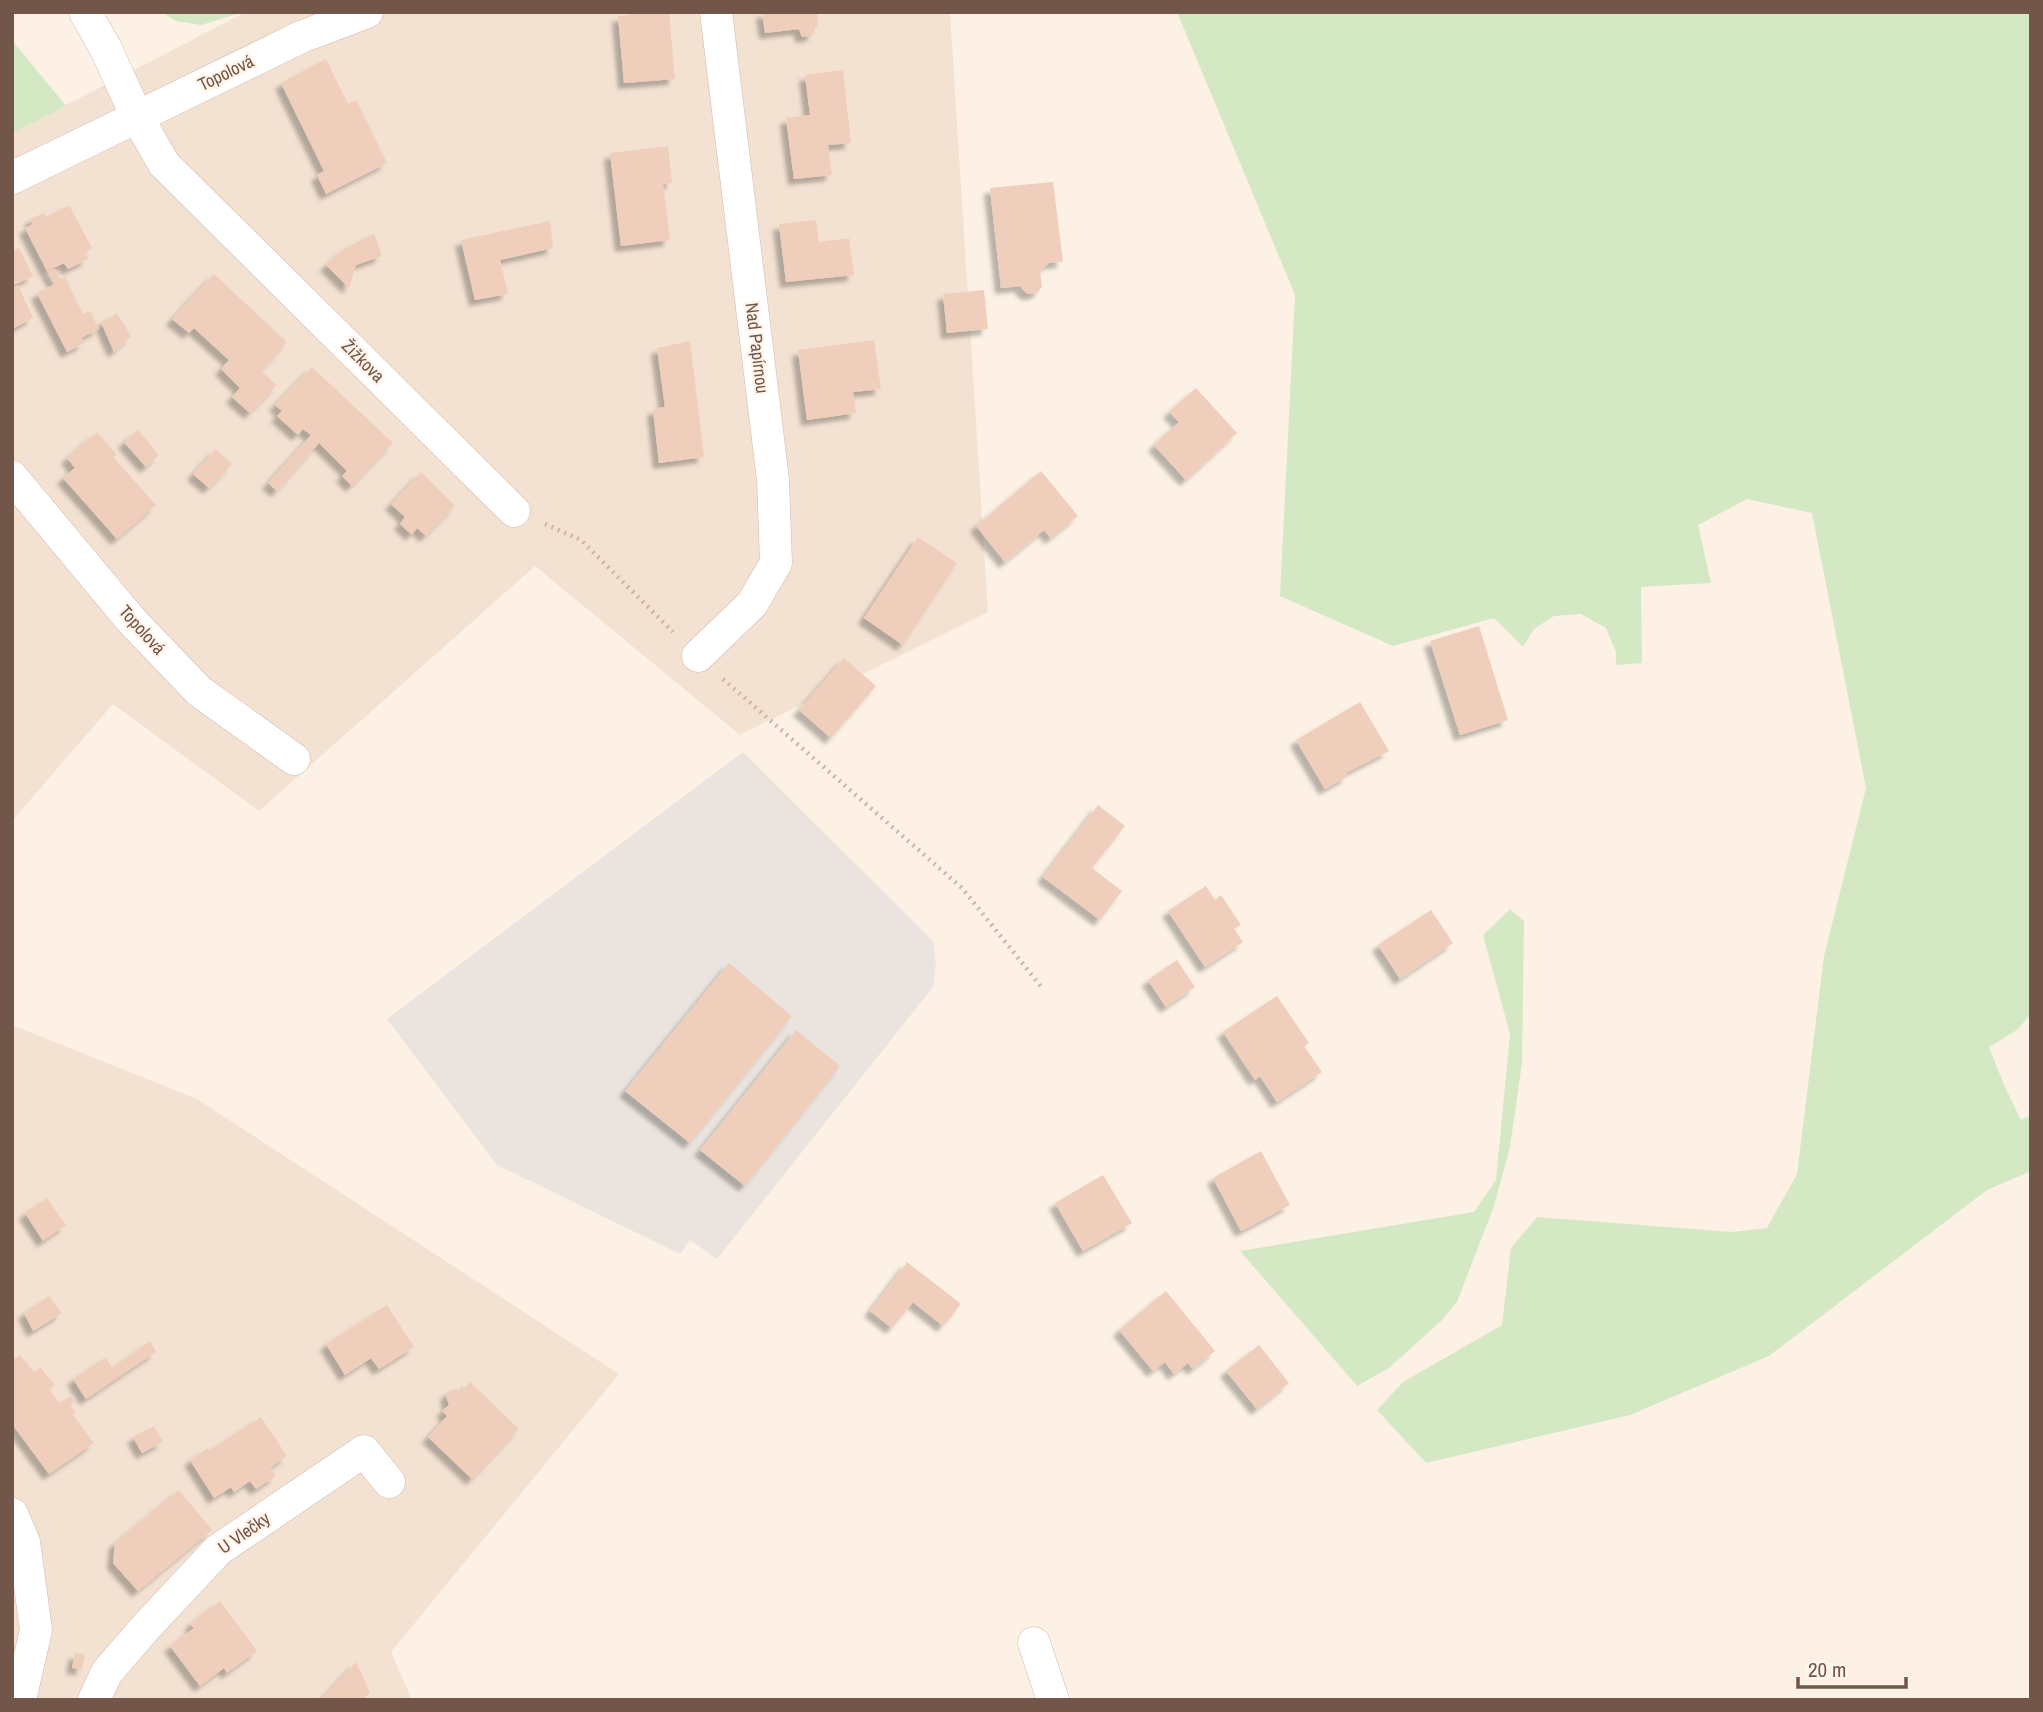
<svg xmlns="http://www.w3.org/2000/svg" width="2043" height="1712" viewBox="0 0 2043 1712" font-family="'Archivo Narrow',sans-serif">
  <defs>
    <filter id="shadow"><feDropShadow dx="-6" dy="6" stdDeviation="2" flood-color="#0004"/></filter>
  </defs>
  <rect width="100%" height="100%" fill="#fcf1e4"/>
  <g fill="#f3e2d2">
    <polygon points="246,12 950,12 988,612 740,735 535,566 259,811 113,704 12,821 12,133"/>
    <polygon points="12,1025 197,1099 619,1374 391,1652 412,1700 12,1700"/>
  </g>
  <polygon fill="#ebe4de" points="743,752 933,941 936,964 933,987 717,1259 690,1240 680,1254 497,1165 387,1019"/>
  <g fill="#d4e9c3">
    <polygon points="161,12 244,12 201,25 176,21"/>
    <polygon points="1177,12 2031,12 2031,1014 2017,1030 1989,1047 2004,1085 2021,1120 2031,1115 2031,1171 1987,1190 1769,1356 1630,1415 1426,1463 1377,1410 1403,1382 1502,1325 1511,1248 1537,1217 1732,1232 1767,1228 1797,1174 1824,956 1866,788 1812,513 1747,499 1698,525 1711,583 1641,587 1642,663 1616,665 1616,652 1606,628 1581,614 1554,616 1534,629 1523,647 1494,618 1393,646 1280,596 1295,295"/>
    <polygon points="12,40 66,106 12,133"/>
    <polygon points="1510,909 1524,921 1522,1063 1510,1147 1494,1206 1457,1302 1441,1321 1389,1368 1357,1386 1240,1251 1474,1212 1496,1180 1510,1034 1483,935"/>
  </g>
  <g fill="#f0cebc" filter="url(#shadow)">
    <polygon points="629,12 669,12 675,79 624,83 618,16 629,15"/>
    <polygon points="762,12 817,12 818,27 815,27 813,35 802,37 799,29 765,33"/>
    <polygon points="326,59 348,104 356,100 387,163 326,194 317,175 324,171 281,83"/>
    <polygon points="843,70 851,143 828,145 832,175 794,179 786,118 810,115 805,75"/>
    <polygon points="668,146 672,183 663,184 670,240 621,246 610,153"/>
    <polygon points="1053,182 1063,262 1049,263 1040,271 1042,287 1037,293 1028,294 1022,289 1021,286 1001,288 990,188"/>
    <polygon points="69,205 92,248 85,252 88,259 68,269 64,263 47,271 25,228 33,224 30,219 44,213 46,217"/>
    <polygon points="816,220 819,242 849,238 854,275 786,282 779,224"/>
    <polygon points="550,221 553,248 500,260 508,294 475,300 461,240"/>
    <polygon points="374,233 382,256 356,265 349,288 326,265 343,250"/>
    <polygon points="19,248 33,276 12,286 12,253"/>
    <polygon points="55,269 60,279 65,277 83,314 90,311 99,329 81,338 84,343 67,352 37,293 55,284 47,271"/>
    <polygon points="214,274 287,342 261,371 277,385 250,413 232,397 240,388 221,369 229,360 194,328 189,333 172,319"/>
    <polygon points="18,285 33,318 12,329 12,288"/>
    <polygon points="984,290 988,329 947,333 943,294"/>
    <polygon points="117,313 131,336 114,352 101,322"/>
    <polygon points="874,340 881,389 853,392 856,413 807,420 798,350"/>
    <polygon points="690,341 704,457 659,463 653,409 665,407 657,348"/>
    <polygon points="312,367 393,443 352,486 342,476 347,471 319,443 277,491 268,483 311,435 303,429 298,435 277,416 282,411 275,405"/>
    <polygon points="1196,388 1237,433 1186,480 1154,445 1179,422 1169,412"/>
    <polygon points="138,430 159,455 146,467 124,442"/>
    <polygon points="97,432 117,455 113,457 156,505 117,539 63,478 75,468 67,458"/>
    <polygon points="216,449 232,464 209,488 193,474"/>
    <polygon points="1041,471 1078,516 1051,538 1044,530 1005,562 976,526"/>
    <polygon points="421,472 455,506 426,536 417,528 412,535 400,524 405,517 391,504"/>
    <polygon points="918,537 957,563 903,645 864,618"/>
    <polygon points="1479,626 1508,720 1460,735 1430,641"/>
    <polygon points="844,658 876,686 831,738 799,710"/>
    <polygon points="1360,702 1389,751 1346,773 1348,776 1325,789 1296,740"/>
    <polygon points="1098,805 1125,826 1092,868 1122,891 1100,920 1043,877"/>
    <polygon points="1206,886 1215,900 1221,895 1241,925 1234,929 1243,942 1205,967 1168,911"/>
    <polygon points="1431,910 1453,943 1400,979 1378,945"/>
    <polygon points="1177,960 1195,987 1166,1007 1148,980"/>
    <polygon points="729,963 792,1016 690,1143 625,1091"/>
    <polygon points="1277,996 1309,1043 1304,1046 1322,1072 1277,1102 1260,1076 1255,1080 1223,1032"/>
    <polygon points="796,1030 840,1066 745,1186 700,1150"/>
    <polygon points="1261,1151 1290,1205 1241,1231 1213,1178"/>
    <polygon points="1103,1175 1132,1223 1083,1251 1055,1203"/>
    <polygon points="47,1198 66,1225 43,1241 25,1213"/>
    <polygon points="907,1262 961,1304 943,1326 913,1302 892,1328 870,1311"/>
    <polygon points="1166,1291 1215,1351 1193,1369 1188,1363 1174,1374 1165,1362 1153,1371 1119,1330"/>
    <polygon points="49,1296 62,1313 33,1331 24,1313"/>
    <polygon points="387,1305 414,1347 379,1369 371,1358 345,1375 326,1344"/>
    <polygon points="150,1341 156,1352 86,1399 73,1379 106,1357 112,1368"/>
    <polygon points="1259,1345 1289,1383 1257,1409 1226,1371"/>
    <polygon points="20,1355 34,1372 40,1367 55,1385 49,1390 60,1403 71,1396 75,1401 70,1405 76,1413 73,1415 94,1443 49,1474 12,1424 12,1361"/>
    <polygon points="470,1382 519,1429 472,1479 428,1437 447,1416 442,1411 449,1405 446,1396 450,1390 457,1389 461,1392"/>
    <polygon points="261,1417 287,1456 270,1468 276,1476 256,1489 250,1481 234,1492 231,1487 214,1498 190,1460 208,1448 210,1450"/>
    <polygon points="154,1426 163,1442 142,1453 133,1437"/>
    <polygon points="179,1490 212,1530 138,1591 113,1563 115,1543"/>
    <polygon points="220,1601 257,1651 227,1673 224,1668 200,1686 170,1646 194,1628 190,1624"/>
    <polygon points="75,1653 85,1654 82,1669 72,1668"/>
    <polygon points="356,1662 370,1692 363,1700 321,1700"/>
  </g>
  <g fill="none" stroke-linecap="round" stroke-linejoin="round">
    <defs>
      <g id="street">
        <polyline points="85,12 106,49 137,117 164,164 514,511"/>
        <polyline points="12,178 301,37 367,12"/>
        <polyline points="12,477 131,620 199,691 294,759"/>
        <polyline points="698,656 752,604 776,563 773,480 716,12"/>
        <polyline points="12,1514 24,1542 36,1630 20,1700"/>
        <polyline points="1034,1643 1053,1700"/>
        <polyline points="94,1700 107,1672 146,1627 218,1550 364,1451 389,1482"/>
      </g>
    </defs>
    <use href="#street" stroke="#cfbaae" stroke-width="33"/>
    <g stroke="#d5b19f" stroke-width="4.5" stroke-dasharray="2 5" stroke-linecap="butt">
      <polyline points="545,524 581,540 673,632"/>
      <polyline points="723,679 962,888 1043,989"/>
    </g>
    <use href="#street" stroke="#fff" stroke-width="32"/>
  </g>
  <g text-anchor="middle" stroke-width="5" stroke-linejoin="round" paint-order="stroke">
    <g font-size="18" fill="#73564a" stroke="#fff5ea">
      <text transform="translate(226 73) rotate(-26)" y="6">Topolová</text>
      <text transform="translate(757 348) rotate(83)" y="6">Nad Papírnou</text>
      <text transform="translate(363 361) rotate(45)" y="6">Žižkova</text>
      <text transform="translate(142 630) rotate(48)" y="6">Topolová</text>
      <text transform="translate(244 1533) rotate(-35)" y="6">U Vlečky</text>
    </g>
  </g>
  <rect width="2043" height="1712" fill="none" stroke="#73564a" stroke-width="28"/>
  <path d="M1798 1677v10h108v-10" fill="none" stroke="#73564a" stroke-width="3.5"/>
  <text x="1808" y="1677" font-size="21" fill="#73564a" stroke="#fff5ea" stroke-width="5" paint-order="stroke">20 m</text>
</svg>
